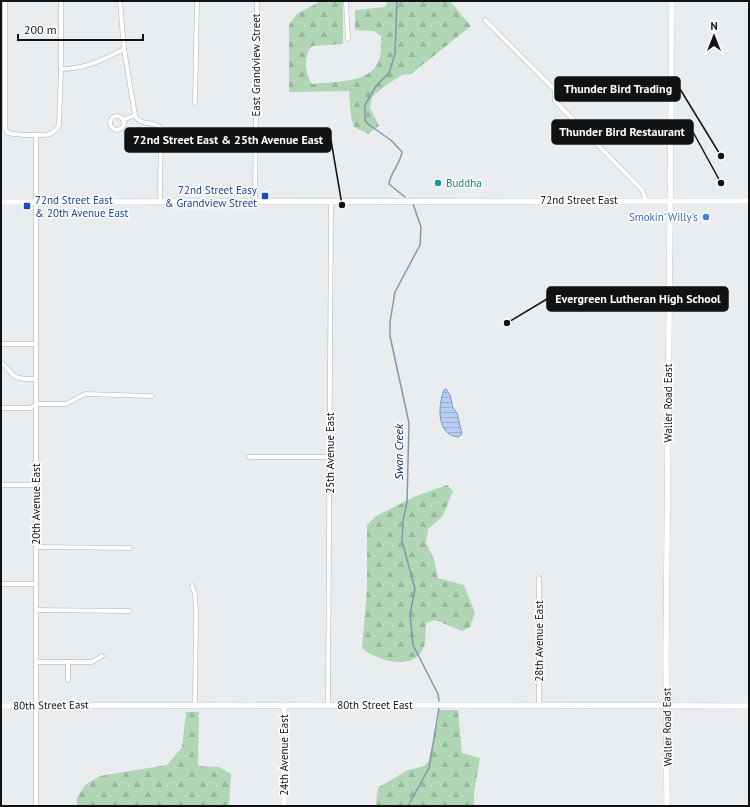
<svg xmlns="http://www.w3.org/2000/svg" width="750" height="807" viewBox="0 0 750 807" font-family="'PT Sans',sans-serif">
  <defs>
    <pattern id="forest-firs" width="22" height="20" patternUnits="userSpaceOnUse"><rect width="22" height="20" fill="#b0d6b5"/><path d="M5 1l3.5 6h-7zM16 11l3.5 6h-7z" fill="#96b79b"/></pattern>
    <pattern id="water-rules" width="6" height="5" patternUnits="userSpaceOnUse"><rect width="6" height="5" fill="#b7cdf4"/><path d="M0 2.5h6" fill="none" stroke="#9cafd0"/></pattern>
  </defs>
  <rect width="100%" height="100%" fill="#e9edf0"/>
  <g fill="url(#forest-firs)">
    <path d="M321 1H343V44L312 46C303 56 305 73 312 84 329 82 366 83 376 66 382 57 381 45 381 36L374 31 355 30V10L385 7 388 1H450L471 26 411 74 402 75 386 85 372 97 370 108 379 126 368 134 354 127 351 117 349 91 289 92V25L297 14Z"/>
    <path d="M447 485 453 491 443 516 428 529 426 543 434 559 438 578 464 585 475 613 470 627 462 631 435 620 426 623C425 632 427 643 422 651 411 671 375 660 362 648L367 589V525L376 516 416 496Z"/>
    <polygon points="439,710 458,710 462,753 480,758 474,793 474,806 376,806 377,792 379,787 408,770 425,766 428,762 438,721"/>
    <polygon points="186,712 199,712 198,766 219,767 231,774 229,806 77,806 77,798 85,785 100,776 167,765 182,747"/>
  </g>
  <path fill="url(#water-rules)" stroke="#8595b0" d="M446 389 450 395 453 408 457 413 462 434 458 437C436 435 438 405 444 390Z"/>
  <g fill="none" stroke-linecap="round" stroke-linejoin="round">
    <g stroke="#8595b0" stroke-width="1.5">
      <path d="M397 1 395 54 389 73 376 86 365 105V120L368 124 392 141 402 152C400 165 390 173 389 184L405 197"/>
      <polyline points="413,204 421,227 420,245 395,292 390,322 390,336 409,423 407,502 403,521 402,541 415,589 410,614 413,645 438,694 439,701"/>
      <polyline points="408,806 429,768 439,708"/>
    </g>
    <defs>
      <g id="street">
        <path d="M5 1V129L8 133C16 135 43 136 50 134 54 132 57 129 59 125L61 69V1"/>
        <path d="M120 1 124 49 135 115C140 127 153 120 161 128L160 202"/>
        <polyline points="346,1 348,39"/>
        <polyline points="485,20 555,90 555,101 642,190 646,200"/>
        <path d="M61 69C85 69 103 60 124 49"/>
        <polyline points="195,103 197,1"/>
        <circle cx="117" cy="123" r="7"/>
        <polyline points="123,120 135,115"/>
        <polyline points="36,135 36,806"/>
        <polyline points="255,201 257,1"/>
        <polyline points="1,344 36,344"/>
        <path d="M1 363C6 366 9 370 13 375 19 380 29 379 36 379"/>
        <polyline points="1,408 31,408 36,404 66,404 85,394 152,396"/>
        <polyline points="249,457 330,457"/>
        <polyline points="1,485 36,485"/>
        <polyline points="36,547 130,548"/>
        <polyline points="539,578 539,705"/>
        <polyline points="1,584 36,584"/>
        <polyline points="192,586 195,594 196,612 195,705"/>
        <polyline points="36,610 130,611"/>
        <polyline points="36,662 92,662 102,656"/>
        <polyline points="68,662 68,680"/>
        <polyline points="328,705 331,201"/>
      </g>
      <g id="secondary">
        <polyline points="1,202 749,201"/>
        <polyline points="284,705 284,806"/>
        <polyline points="1,706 406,705 749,706"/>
        <polyline points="667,806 666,654 672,1"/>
      </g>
    </defs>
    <use href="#street" stroke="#afb3b6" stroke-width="5"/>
    <use href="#secondary" stroke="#afb3b6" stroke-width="6"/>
    <use href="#street" stroke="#fff" stroke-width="4"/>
    <use href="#secondary" stroke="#fff" stroke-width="5.5"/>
  </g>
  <circle fill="#0f9aa8" stroke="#fff" stroke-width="1.5" cx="438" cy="183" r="4"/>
  <g fill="#1a4fb4" stroke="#fff" stroke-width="1.5">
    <rect x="261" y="192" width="8" height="8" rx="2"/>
    <rect x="23" y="202" width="8" height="8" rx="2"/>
  </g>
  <circle fill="#3f7fe0" stroke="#fff" stroke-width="1.5" cx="706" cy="217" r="4"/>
  <g text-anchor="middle" stroke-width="3" stroke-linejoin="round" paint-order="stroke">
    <g font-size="11" fill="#101213" stroke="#fff">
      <text transform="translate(256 65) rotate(-90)" y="4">East Grandview Street</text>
      <text x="579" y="204">72nd Street East</text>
      <text transform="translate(668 403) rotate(-90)" y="4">Waller Road East</text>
      <text transform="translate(330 453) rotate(-90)" y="4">25th Avenue East</text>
      <text transform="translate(36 504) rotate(-90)" y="4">20th Avenue East</text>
      <text transform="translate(539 641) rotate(-90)" y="4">28th Avenue East</text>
      <text transform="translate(51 705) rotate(-1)" y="4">80th Street East</text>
      <text x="375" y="709">80th Street East</text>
      <text transform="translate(667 727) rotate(-91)" y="4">Waller Road East</text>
      <text transform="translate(284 755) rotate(-90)" y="4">24th Avenue East</text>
    </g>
    <g font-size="11" fill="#0d838f" stroke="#fff" text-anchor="start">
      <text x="446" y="187">Buddha</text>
    </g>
    <g font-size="11" fill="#164399" stroke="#fff" text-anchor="end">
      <text x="257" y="194">72nd Street Easy<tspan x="257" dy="13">&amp; Grandview Street</tspan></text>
      <text x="35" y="204" text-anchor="start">72nd Street East<tspan x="35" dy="13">&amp; 20th Avenue East</tspan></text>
    </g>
    <g font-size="11" fill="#366cbe" stroke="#fff" text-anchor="end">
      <text x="698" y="221">Smokin' Willy's</text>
    </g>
    <g font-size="12" font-style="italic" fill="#002369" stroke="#fff">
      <text transform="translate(399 452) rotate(-90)" y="4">Swan Creek</text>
    </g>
  </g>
  <path fill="none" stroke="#101213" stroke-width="1.5" d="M721 156L680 89M721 183L693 132M342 205L331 140M507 323L547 299"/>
  <g fill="#101213" stroke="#fff" stroke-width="1.5">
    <circle cx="721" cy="156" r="4"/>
    <circle cx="721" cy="183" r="4"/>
    <circle cx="342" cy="205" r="4"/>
    <circle cx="507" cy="323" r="4"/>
  </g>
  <g fill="#101213" stroke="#101213" stroke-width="1.5">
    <rect x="555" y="77" width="125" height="24" rx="4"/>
    <rect x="552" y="120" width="141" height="24" rx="4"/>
    <rect x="125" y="128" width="206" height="24" rx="4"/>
    <rect x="547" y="287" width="181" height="24" rx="4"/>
  </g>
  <g font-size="12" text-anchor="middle" font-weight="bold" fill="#fff">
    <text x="618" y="93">Thunder Bird Trading</text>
    <text x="622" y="136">Thunder Bird Restaurant</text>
    <text x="228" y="144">72nd Street East &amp; 25th Avenue East</text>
    <text x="638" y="303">Evergreen Lutheran High School</text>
  </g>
  <rect width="750" height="807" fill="none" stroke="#101213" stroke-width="4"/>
  <g transform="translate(714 36)" stroke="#ffffff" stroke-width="3" paint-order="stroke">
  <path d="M0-3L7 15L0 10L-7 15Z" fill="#101213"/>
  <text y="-6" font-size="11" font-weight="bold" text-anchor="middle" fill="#101213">N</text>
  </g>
  <path d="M18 34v6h125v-6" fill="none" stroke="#101213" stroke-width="2"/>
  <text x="24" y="34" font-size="12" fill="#101213" stroke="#ffffff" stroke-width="3" paint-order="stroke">200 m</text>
</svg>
